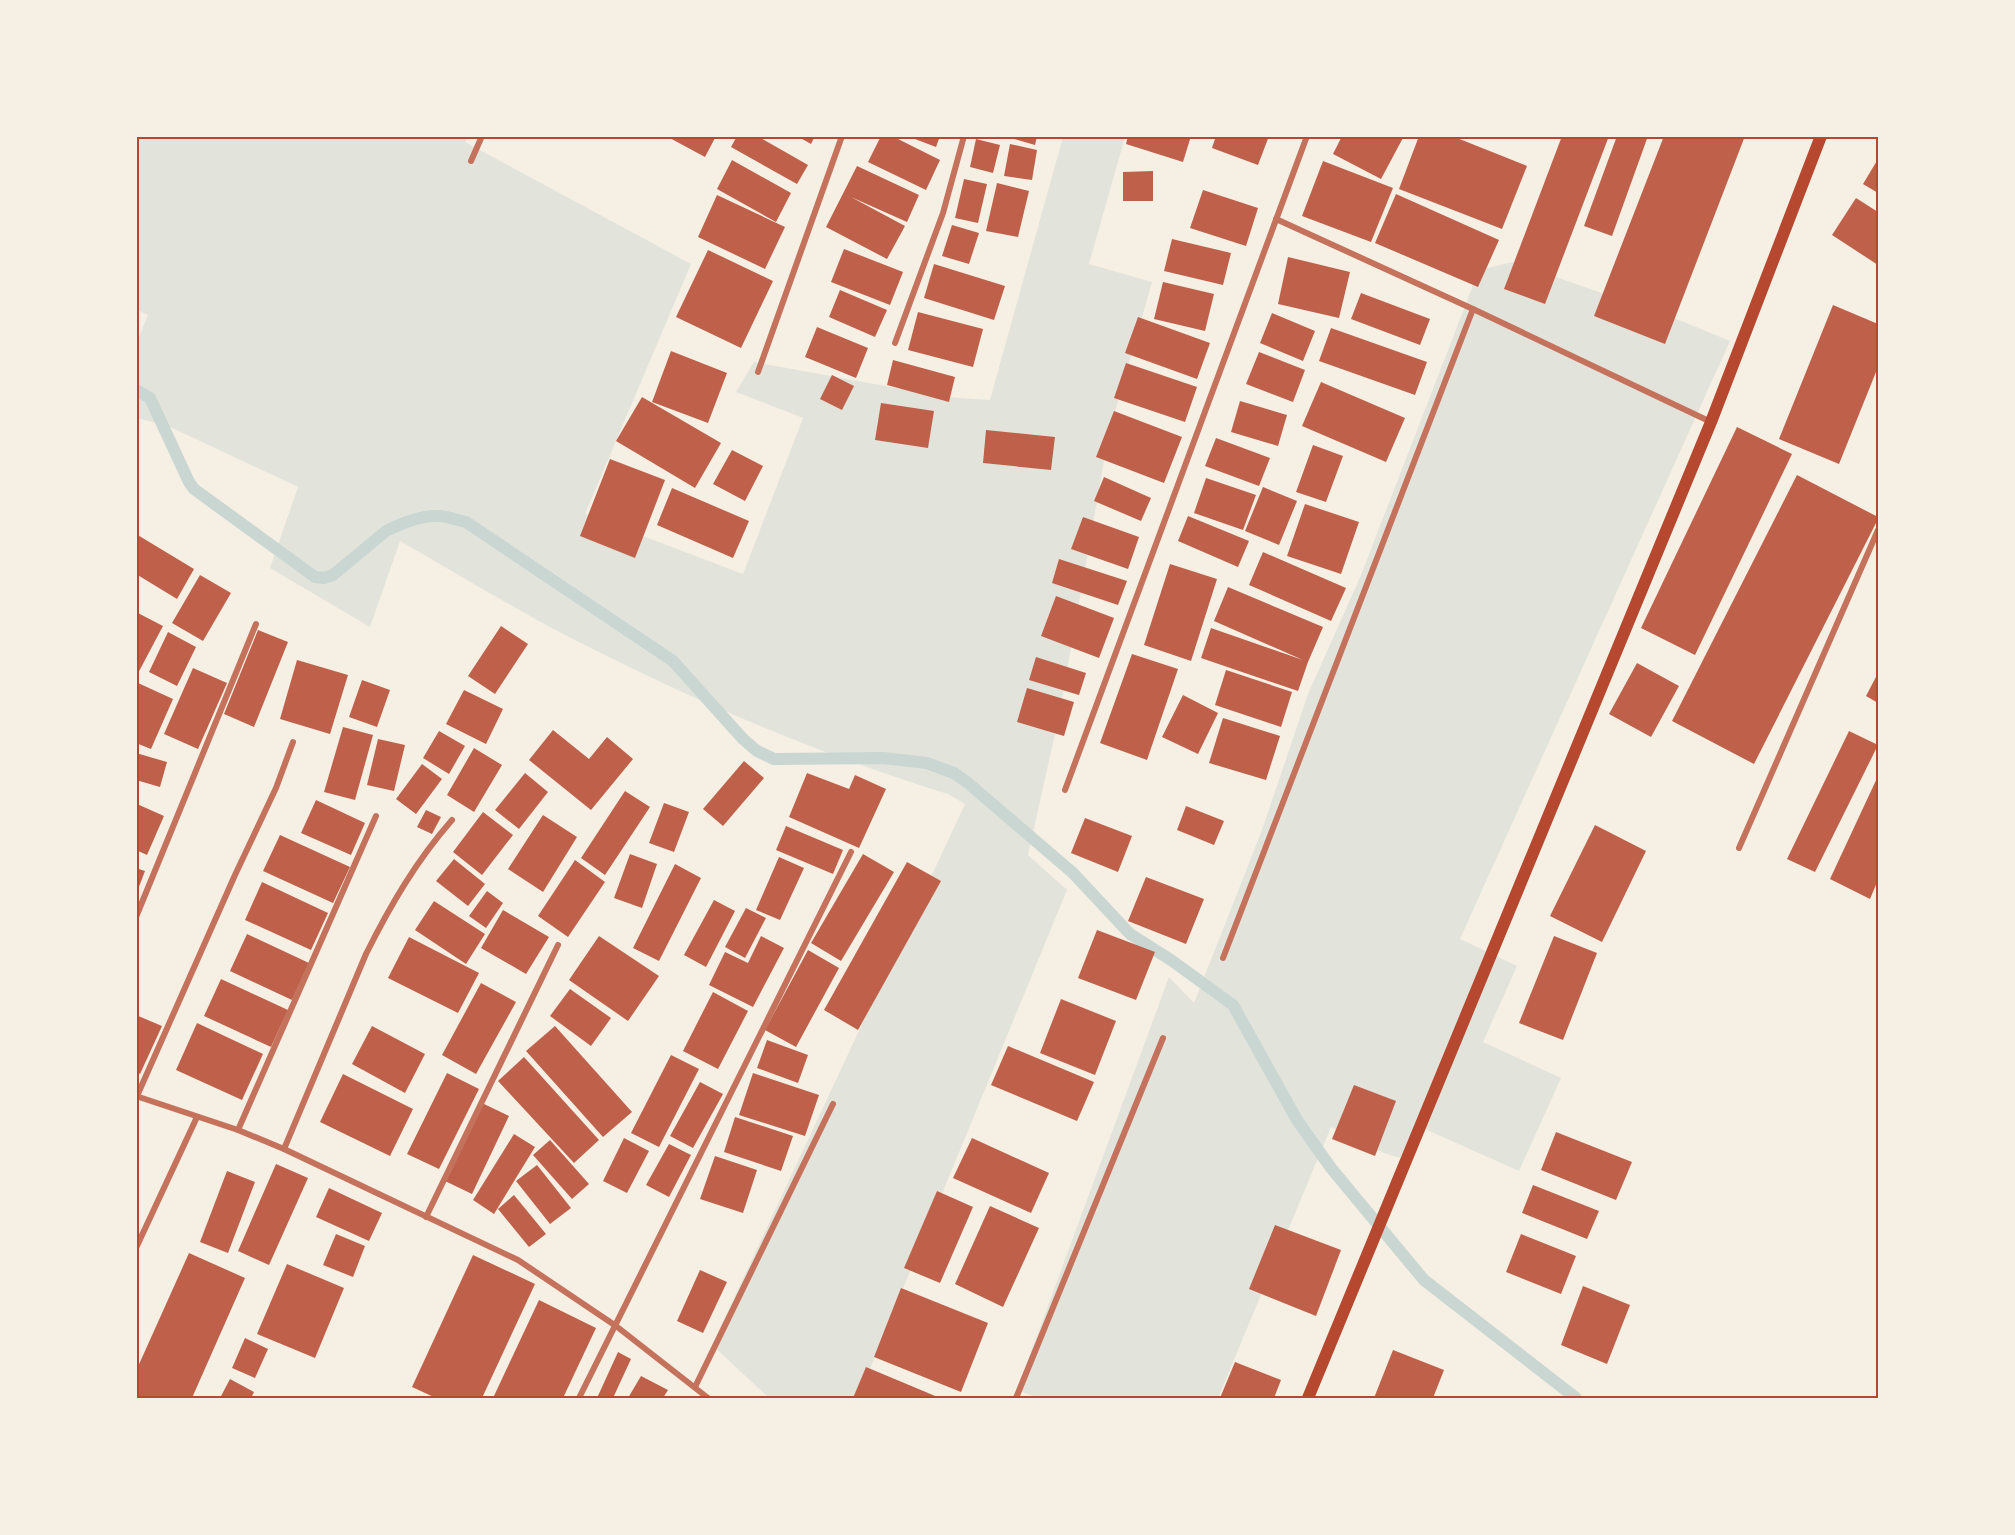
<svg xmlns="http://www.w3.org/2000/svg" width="2015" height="1535" viewBox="0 0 2015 1535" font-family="'PT Serif',serif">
  <rect width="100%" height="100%" fill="#f6efe4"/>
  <g fill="#e2e4dc">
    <path d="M136 137H468L465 142 691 264 585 514 743 574 803 418 736 392 754 362 946 397 990 400 1063 137H1125L1089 264 1152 282 1109 433 1059 716 1028 855 1067 890 858 1398H769L712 1345 965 804 948 794C809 751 675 693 546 625 497 598 449 569 400 541L370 627 270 568 298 487 168 426 137 418V342L148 315 137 310Z"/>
    <polygon points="1513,262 1684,322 1730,341 1460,939 1517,966 1483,1042 1561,1078 1519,1171 1416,1125 1400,1158 1384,1153 1331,1127 1218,1398 1038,1398 1017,1390 1169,977 1194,1003 1262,830 1308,694 1361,575 1479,270"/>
  </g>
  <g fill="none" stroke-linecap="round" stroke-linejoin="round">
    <path stroke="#c9d6d2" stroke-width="12" d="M136 390 150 398 189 482 194 489 315 577 324 578 333 575 386 531C400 524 422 515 438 516 447 516 457 520 466 522L673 661 743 739 757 751 774 759 883 758 927 763 954 773 968 783 1073 873 1130 934 1171 960 1233 1005 1297 1120 1331 1168 1424 1280 1576 1398"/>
  </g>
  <g fill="#bf614a">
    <polygon points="666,136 716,136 705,157"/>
    <polygon points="737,136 757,136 808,165 797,184 731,147"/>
    <polygon points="797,136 815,136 811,144"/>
    <polygon points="881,136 892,136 940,160 926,190 868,162"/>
    <polygon points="907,136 940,136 936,147"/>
    <polygon points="1004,136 1037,136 1035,145"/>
    <polygon points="1128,136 1191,136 1183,162 1126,144"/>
    <polygon points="1216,136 1269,136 1258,165 1212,148"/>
    <polygon points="1342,136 1404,136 1381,179 1333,154"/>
    <polygon points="1419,136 1452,136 1527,166 1502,229 1399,189"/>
    <polygon points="1562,136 1609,136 1545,304 1504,289"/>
    <polygon points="1617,136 1648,136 1612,236 1584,226"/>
    <polygon points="1664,136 1745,136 1665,344 1594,316"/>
    <polygon points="976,139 1000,145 993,173 970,167"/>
    <polygon points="1010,144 1037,150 1032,180 1004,176"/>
    <polygon points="1878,159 1878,193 1863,184"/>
    <polygon points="732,160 791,193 776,222 717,189"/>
    <polygon points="1323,161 1393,188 1371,242 1302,216"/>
    <polygon points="857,166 919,195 907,222 851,197 905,226 887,259 826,227"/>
    <polygon points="1153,171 1153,201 1123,201 1123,172"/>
    <polygon points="964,179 987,184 978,223 955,218"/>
    <polygon points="997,183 1029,191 1018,237 986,231"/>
    <polygon points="1203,190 1258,208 1246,246 1190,228"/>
    <polygon points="1396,194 1499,240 1478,287 1375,243"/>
    <polygon points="717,195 785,227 765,269 698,237"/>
    <polygon points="1856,198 1878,212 1878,265 1832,235"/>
    <polygon points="952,225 979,233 969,264 942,256"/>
    <polygon points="1172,239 1231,253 1223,285 1164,271"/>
    <polygon points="844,249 903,272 890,305 831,282"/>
    <polygon points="708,250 773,281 741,348 676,317"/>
    <polygon points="1288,257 1350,272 1339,318 1278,304"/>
    <polygon points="934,264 1005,286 994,320 924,298"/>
    <polygon points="1163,282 1214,294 1205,331 1154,319"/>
    <polygon points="840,290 887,310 875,337 829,317"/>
    <polygon points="1361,293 1430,319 1420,345 1351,319"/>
    <polygon points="1833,305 1878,324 1878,367 1839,464 1779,439"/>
    <polygon points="918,312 983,329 973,367 908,350"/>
    <polygon points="1272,313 1315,331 1303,361 1260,343"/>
    <polygon points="1138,317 1210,343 1197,379 1125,353"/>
    <polygon points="817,327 868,348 856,378 805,357"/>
    <polygon points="1331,328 1427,362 1415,395 1319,361"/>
    <polygon points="671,351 727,373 708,423 652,402"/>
    <polygon points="1259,352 1305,370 1293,402 1246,384"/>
    <polygon points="893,360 955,377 949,402 887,385"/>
    <polygon points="1126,363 1197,387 1185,422 1114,398"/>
    <polygon points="832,375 854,386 842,410 820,399"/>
    <polygon points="1321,382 1405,418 1386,462 1302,426"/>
    <polygon points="642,397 721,443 695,488 616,441"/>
    <polygon points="1240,401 1287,415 1278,446 1231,432"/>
    <polygon points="881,403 934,411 928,448 875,440"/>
    <polygon points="1114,411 1182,437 1164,483 1096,457"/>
    <polygon points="1737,427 1792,454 1695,655 1641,628"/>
    <polygon points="986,430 1055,437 1051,470 983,463"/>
    <polygon points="1216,438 1270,458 1259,486 1205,466"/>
    <polygon points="1313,445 1343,456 1326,502 1296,492"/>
    <polygon points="732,450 763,466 745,501 713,484"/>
    <polygon points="610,459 665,480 635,558 580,536"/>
    <polygon points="1797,475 1878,517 1878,519 1754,764 1672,721"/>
    <polygon points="1104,477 1151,498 1141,521 1094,501"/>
    <polygon points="1206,478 1256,495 1243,530 1194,513"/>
    <polygon points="1263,487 1297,501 1279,545 1245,531"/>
    <polygon points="672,488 749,521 733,558 657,525"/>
    <polygon points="1305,504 1359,522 1341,574 1287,556"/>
    <polygon points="1188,516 1249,541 1238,567 1178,541"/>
    <polygon points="1083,517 1139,537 1128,569 1071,549"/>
    <polygon points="136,534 194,569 177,599 136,574"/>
    <polygon points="1263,552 1346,588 1331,621 1249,585"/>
    <polygon points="1059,559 1127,581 1118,605 1052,583"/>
    <polygon points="1170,564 1217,579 1191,661 1144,645"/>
    <polygon points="200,575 231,593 203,641 172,623"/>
    <polygon points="1228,587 1323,627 1308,662 1298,691 1201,658 1211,628 1303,660 1214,621"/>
    <polygon points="1056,596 1114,618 1099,658 1041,636"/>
    <polygon points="136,612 163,626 136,677"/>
    <polygon points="501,626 528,644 495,694 468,676"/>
    <polygon points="258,630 288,642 254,727 224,714"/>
    <polygon points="168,632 196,647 177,686 149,672"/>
    <polygon points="1132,654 1178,669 1147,760 1100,743"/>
    <polygon points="1036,657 1086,673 1079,695 1029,680"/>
    <polygon points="297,660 348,675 330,734 280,719"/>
    <polygon points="1637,663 1679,686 1651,737 1609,714"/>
    <polygon points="193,668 227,683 198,749 164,734"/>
    <polygon points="1226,670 1292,692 1281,727 1215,705"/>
    <polygon points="1878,673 1878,703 1866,696"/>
    <polygon points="362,680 390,690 377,727 349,717"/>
    <polygon points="138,683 173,699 151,749 136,743"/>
    <polygon points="1027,688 1074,702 1064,736 1017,722"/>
    <polygon points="464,690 503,709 486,744 446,724"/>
    <polygon points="1183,695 1218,713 1198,754 1162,737"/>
    <polygon points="1223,718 1280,736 1266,780 1209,763"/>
    <polygon points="343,727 373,735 355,800 324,792"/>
    <polygon points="553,730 589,759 607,737 633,759 591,810 529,760"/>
    <polygon points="439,731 465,746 449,774 423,758"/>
    <polygon points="1849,731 1878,745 1815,872 1787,859"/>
    <polygon points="378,739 405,745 394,791 367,785"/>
    <polygon points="474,748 502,765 474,812 447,795"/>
    <polygon points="136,753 167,762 160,787 136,780"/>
    <polygon points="744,761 764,778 723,826 703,809"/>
    <polygon points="422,764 442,779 416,814 396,799"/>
    <polygon points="525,773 548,792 519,829 495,810"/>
    <polygon points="807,773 849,789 855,775 886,789 859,848 789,817"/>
    <polygon points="1878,776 1878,880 1870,899 1830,879"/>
    <polygon points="625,791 650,807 605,875 581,858"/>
    <polygon points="316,800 365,823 351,855 301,833"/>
    <polygon points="664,803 689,812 674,852 649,843"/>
    <polygon points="137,804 164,816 147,855 136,850"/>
    <polygon points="1186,806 1224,821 1214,845 1177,830"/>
    <polygon points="426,810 441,817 432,834 417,827"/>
    <polygon points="483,812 513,835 482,875 453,852"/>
    <polygon points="543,815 577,837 543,892 508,869"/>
    <polygon points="1085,818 1132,836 1118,872 1071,853"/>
    <polygon points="1595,825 1646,851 1602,942 1550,916"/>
    <polygon points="786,826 843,850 833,874 776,850"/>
    <polygon points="280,835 350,867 333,903 263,871"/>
    <polygon points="630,854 657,864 642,908 614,898"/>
    <polygon points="863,854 894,872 841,961 811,943"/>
    <polygon points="779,857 804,868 780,920 756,910"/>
    <polygon points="454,859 485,884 468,906 436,881"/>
    <polygon points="575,860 605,882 568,937 538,916"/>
    <polygon points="907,862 941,881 858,1030 824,1010"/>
    <polygon points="675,864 701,878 659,961 633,948"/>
    <polygon points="136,868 145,871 137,892 136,892"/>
    <polygon points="1146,877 1204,899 1186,944 1128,921"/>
    <polygon points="262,882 328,913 311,950 245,920"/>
    <polygon points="487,891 503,903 486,928 469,916"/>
    <polygon points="714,900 735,911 706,967 684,955"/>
    <polygon points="434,901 485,934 466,964 415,930"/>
    <polygon points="746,908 766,918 745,958 725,947"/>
    <polygon points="503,910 549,937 526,974 481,948"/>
    <polygon points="1097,930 1155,952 1136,1000 1078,978"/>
    <polygon points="247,934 309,963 292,1000 230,971"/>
    <polygon points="599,936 659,976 628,1021 569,980"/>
    <polygon points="761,936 784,948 753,1007 709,985 725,952 748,963"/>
    <polygon points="1554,936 1597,953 1563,1040 1519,1023"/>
    <polygon points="409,937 479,973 458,1013 388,978"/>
    <polygon points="808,950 839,968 796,1047 765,1030"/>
    <polygon points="221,979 288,1010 271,1047 204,1016"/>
    <polygon points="481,983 516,1002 476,1074 442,1055"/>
    <polygon points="570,989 611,1018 591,1046 550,1016"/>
    <polygon points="713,992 748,1011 718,1069 683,1051"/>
    <polygon points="1061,999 1116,1021 1095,1075 1040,1053"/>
    <polygon points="136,1015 162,1026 140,1074 136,1072"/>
    <polygon points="197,1023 263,1054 242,1100 176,1070"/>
    <polygon points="372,1026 425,1054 405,1093 352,1064"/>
    <polygon points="555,1026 632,1112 603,1137 526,1051"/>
    <polygon points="767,1040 808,1055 798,1083 757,1068"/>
    <polygon points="1008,1046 1094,1082 1077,1121 991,1085"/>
    <polygon points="671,1055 699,1069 659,1147 631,1133"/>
    <polygon points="524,1057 599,1140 574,1163 498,1081"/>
    <polygon points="447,1073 479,1089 439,1169 407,1154"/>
    <polygon points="753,1073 819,1095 805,1136 739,1115"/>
    <polygon points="343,1074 413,1109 390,1156 320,1122"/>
    <polygon points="700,1082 723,1094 693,1148 670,1136"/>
    <polygon points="1354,1085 1396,1101 1375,1156 1332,1139"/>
    <polygon points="482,1103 509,1116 472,1194 445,1181"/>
    <polygon points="735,1117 793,1136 781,1171 724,1152"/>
    <polygon points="1556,1132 1632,1162 1616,1200 1541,1170"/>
    <polygon points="514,1134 535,1147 494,1214 473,1200"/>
    <polygon points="624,1138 649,1151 627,1193 603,1181"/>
    <polygon points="972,1138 1049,1173 1031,1213 953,1178"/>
    <polygon points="550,1140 589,1184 572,1199 533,1155"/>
    <polygon points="669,1144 691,1155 669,1197 646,1185"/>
    <polygon points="715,1156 757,1170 743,1213 700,1199"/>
    <polygon points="276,1164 308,1178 269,1265 238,1251"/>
    <polygon points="537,1165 571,1208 550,1224 516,1181"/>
    <polygon points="227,1171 255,1182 228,1253 200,1242"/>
    <polygon points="1533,1185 1599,1211 1587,1239 1522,1213"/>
    <polygon points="329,1188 382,1213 369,1241 316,1217"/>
    <polygon points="937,1191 973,1207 940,1283 904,1268"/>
    <polygon points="514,1195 546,1234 529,1247 498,1209"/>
    <polygon points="990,1206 1039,1228 1003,1307 955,1284"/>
    <polygon points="1275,1225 1341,1250 1316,1316 1249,1289"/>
    <polygon points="336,1234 365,1246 353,1277 323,1265"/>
    <polygon points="1521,1234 1576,1256 1561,1294 1506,1272"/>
    <polygon points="189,1253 245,1278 192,1398 136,1398 136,1371"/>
    <polygon points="473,1255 535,1284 482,1398 436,1398 412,1387"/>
    <polygon points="287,1264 344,1288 315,1358 257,1334"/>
    <polygon points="700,1270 727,1282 703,1333 677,1321"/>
    <polygon points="1583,1286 1630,1305 1607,1364 1561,1345"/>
    <polygon points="901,1288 988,1323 961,1392 874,1357"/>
    <polygon points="539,1300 596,1328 563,1398 493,1398"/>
    <polygon points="245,1338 268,1349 255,1378 232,1368"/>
    <polygon points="1393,1350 1444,1370 1433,1398 1374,1398"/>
    <polygon points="618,1352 631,1359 613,1398 597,1398"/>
    <polygon points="1235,1362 1281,1380 1274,1398 1220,1398"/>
    <polygon points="866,1367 940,1398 853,1398"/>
    <polygon points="641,1376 668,1390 663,1398 628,1398"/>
    <polygon points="230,1379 254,1392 251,1398 220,1398"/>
  </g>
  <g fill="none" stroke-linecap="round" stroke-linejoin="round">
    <g stroke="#c5725c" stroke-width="6">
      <polyline points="471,161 482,136"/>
      <polyline points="1276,219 1473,309 1711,422"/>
      <polyline points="895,343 943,213 964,136"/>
      <polyline points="758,372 842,136"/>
      <polyline points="1065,790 1307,136"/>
      <polyline points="1739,848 1878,530"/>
      <polyline points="136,917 256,624"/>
      <polyline points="1223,958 1473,309"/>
      <polyline points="136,1096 238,1130 284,1149 518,1260 616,1326 708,1398"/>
      <polyline points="137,1096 235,875 276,788 293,742"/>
      <polyline points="238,1130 376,816"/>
      <path d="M284 1149 366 954C390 906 416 861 452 820"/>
      <polyline points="426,1217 558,945"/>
      <polyline points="136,1248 197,1117"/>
      <polyline points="695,1387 833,1104"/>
      <polyline points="579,1398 851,852"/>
      <polyline points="1016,1398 1163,1038"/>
    </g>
    <polyline stroke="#b5482f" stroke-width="12" points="1308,1398 1711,422 1821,136"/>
  </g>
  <rect width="2015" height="1535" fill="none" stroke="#f6efe4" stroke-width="276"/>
  <rect x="138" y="138" width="1739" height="1259" fill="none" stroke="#b5482f" stroke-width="2"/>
</svg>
